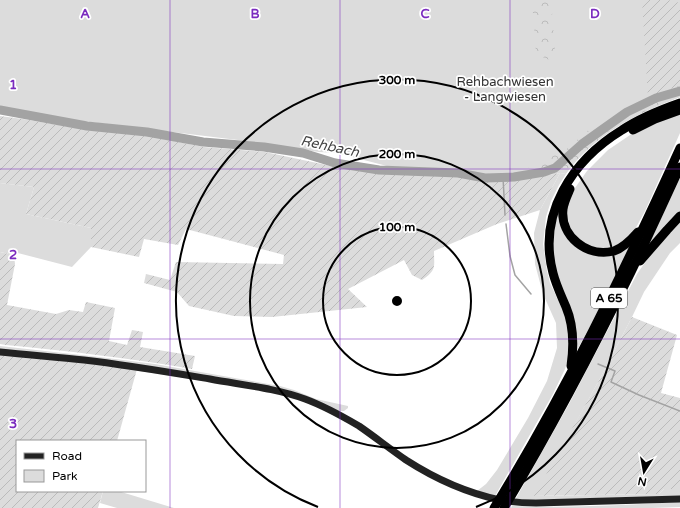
<svg xmlns="http://www.w3.org/2000/svg" width="680" height="508" viewBox="0 0 680 508" font-family="'Varela Round',sans-serif">
  <defs>
    <pattern id="forest-crowns" width="20" height="18" patternUnits="userSpaceOnUse"><rect width="20" height="18" fill="#dcdcdc"/><path d="M2 6a3 3 0 1 1 6 0M12 15a3 3 0 1 1 6 0" fill="none" stroke="#bbb"/></pattern>
    <pattern id="garden-furrows" width="10" height="10" patternUnits="userSpaceOnUse"><rect width="10" height="10" fill="#dcdcdc"/><path d="M-1 1l2-2M0 10L10 0M9 11l2-2" fill="none" stroke="#bbb"/></pattern>
  </defs>
  <rect width="100%" height="100%" fill="#fff"/>
  <g fill="#dcdcdc">
    <polygon points="0,0 680,0 680,97 648,110 619,124 578,155 508,178 387,166 337,153 319,152 238,140 0,111"/>
    <polygon points="680,112 680,133 645,211 633,233 623,242 613,247 603,250 590,248 572,234 566,212 569,199 575,188 587,171 608,150 633,133"/>
    <polygon points="560,173 566,174 559,185 551,201 546,217 543,244 547,271 550,283 565,315 569,328 569,355 565,369 553,394 495,496 477,491 486,484 497,470 528,418 547,381 557,348 556,323 543,294 535,264 534,233 540,210"/>
    <polygon points="680,178 680,213 649,244"/>
    <polygon points="0,183 34,187 26,214 91,228 91,247 72,267 14,252 12,250 14,255 0,252"/>
    <polygon points="559,206 563,230 603,255 632,242 598,312 577,350 575,349 557,281 551,247"/>
    <polygon points="680,221 680,243 670,253 644,292 632,317 597,384 535,496 659,494 664,489 680,489 680,496 515,500 569,404 637,274 651,254"/>
    <polygon points="0,346 99,357 155,364 280,386 294,390 316,399 348,406 348,408 344,411 338,411 300,395 0,350"/>
    <polygon points="103,491 118,491 174,508 117,508 100,503"/>
    <path d="M680 502V507L652 508H511L512 506C568 508 624 505 680 502Z"/>
  </g>
  <g fill="url(#forest-crowns)">
    <polygon points="532,0 551,0 556,63 536,54"/>
    <path d="M680 85V97C638 112 592 137 566 174L560 173 517 180H501L500 171 527 169 551 149 560 155 591 128 636 104Z"/>
  </g>
  <g fill="url(#garden-furrows)">
    <polygon points="642,0 668,0 680,3 680,85 648,98"/>
    <path d="M0 116 23 119 88 130 149 136 204 147 265 152 336 167 381 173 460 177 486 181 517 180 560 173 540 210 497 224 434 251C434 267 437 270 422 280L412 275 404 260 348 289 367 307 272 317 234 316 189 306 177 292 144 283 146 274 170 280 176 262 283 264 284 255 186 229 178 245 144 239 139 257 91 247V228L26 214 34 187 0 183Z"/>
    <path d="M0 252 14 255 15 264 7 305 56 314 69 310 83 312 86 302 115 308 109 341 127 345 132 330 143 332 140 347 195 356 192 369C130 358 68 351 6 345L0 344Z"/>
    <polygon points="632,317 677,335 661,393 680,398 680,489 664,489 659,494 534,496 597,384"/>
    <polygon points="0,354 137,369 117,441 17,441 17,491 103,491 98,508 0,508"/>
  </g>
  <g fill="none" stroke-linecap="round" stroke-linejoin="round">
    <g stroke="#a3a3a3" stroke-width="1.5">
      <polyline points="503,177 505,215"/>
      <polyline points="506,224 510,256 515,275 531,294"/>
      <polyline points="598,364 615,371 611,382 639,395 680,411"/>
    </g>
    <polyline stroke="#a3a3a3" stroke-width="9" points="0,110 87,126 147,132 203,142 264,147 303,153 335,163 379,170 458,173 485,178 514,177 544,172 555,168 582,144 603,129 627,112 656,98 680,91"/>
    <path stroke="#222" stroke-width="7" d="M0 352C28 355 56 357 84 360 127 365 168 372 210 379 242 385 275 388 305 399 324 406 342 416 359 426 375 437 390 449 406 460 434 478 467 493 500 500 512 502 524 503 536 503L680 499"/>
    <g stroke="#000" stroke-width="9">
      <polyline points="633,130 655,119 680,110"/>
      <path d="M570 189C567 196 564 202 563 209 560 236 587 258 614 251 623 248 631 240 638 232"/>
      <polyline points="640,261 667,230 680,216"/>
      <path d="M571 366C574 346 574 326 566 307 561 295 556 285 553 273 537 213 573 160 622 130 640 118 660 110 680 103"/>
      <path d="M494 508C565 393 624 271 680 148"/>
      <path d="M504 508C550 431 592 352 631 272 648 237 664 202 680 167"/>
    </g>
  </g>
  <path fill="none" stroke="#7b2cbf" stroke-width="1" stroke-opacity="0.55" d="M170 0V508M340 0V508M510 0V508M0 169H680M0 339H680"/>
  <g fill="none" stroke="#000" stroke-width="2">
    <circle cx="397" cy="301" r="74"/>
    <circle cx="397" cy="301" r="147"/>
    <path d="M318 507A221 221 0 1 1 476 507"/>
  </g>
  <g text-anchor="middle" stroke-width="3.5" stroke-linejoin="round" paint-order="stroke">
    <rect fill="#fff" stroke="#4c4c4c" stroke-width="1" x="591" y="288" width="36" height="20" rx="3"/>
    <g font-size="12" font-weight="bold" fill="#000">
      <text x="609" y="302">A 65</text>
    </g>
    <g font-size="13" fill="#333" stroke="#fff">
      <text x="505" y="86">Rehbachwiesen<tspan x="505" dy="15">- Langwiesen</tspan></text>
    </g>
    <g font-size="14" font-style="italic" fill="#444" stroke="#fff">
      <text transform="translate(330 146) rotate(12)" y="5">Rehbach</text>
    </g>
  </g>
  <g font-size="13" text-anchor="middle" font-weight="bold" fill="#7b2cbf" stroke="#fff" stroke-width="3.5" stroke-linejoin="round" paint-order="stroke">
    <text x="85" y="18">A</text>
    <text x="255" y="18">B</text>
    <text x="425" y="18">C</text>
    <text x="595" y="18">D</text>
    <text x="13" y="89">1</text>
    <text x="13" y="259">2</text>
    <text x="13" y="428">3</text>
  </g>
  <circle cx="397" cy="301" r="6" fill="#000" stroke="#fff" stroke-width="2"/>
  <g font-size="12" text-anchor="middle" font-weight="bold" fill="#000" stroke="#fff" stroke-width="3.5" stroke-linejoin="round" paint-order="stroke">
    <text x="397" y="84">300 m</text>
    <text x="397" y="158">200 m</text>
    <text x="397" y="231">100 m</text>
  </g>
  <rect x="16" y="440" width="130" height="52" fill="#ffffff" stroke="#999999"/>
  <rect x="24" y="453" width="20" height="6" fill="#222222" stroke="#999999"/>
  <text x="52" y="460" font-size="12" fill="#000000">Road</text>
  <rect x="24" y="470" width="20" height="12" fill="#dcdcdc" stroke="#999999"/>
  <text x="52" y="480" font-size="12" fill="#000000">Park</text>
  <g transform="translate(644 472) rotate(191)" stroke="#ffffff" stroke-width="3" paint-order="stroke">
  <path d="M0-3L7 15L0 10L-7 15Z" fill="#000000"/>
  <text y="-6" font-size="11" font-weight="bold" text-anchor="middle" fill="#000000">N</text>
  </g>
</svg>
